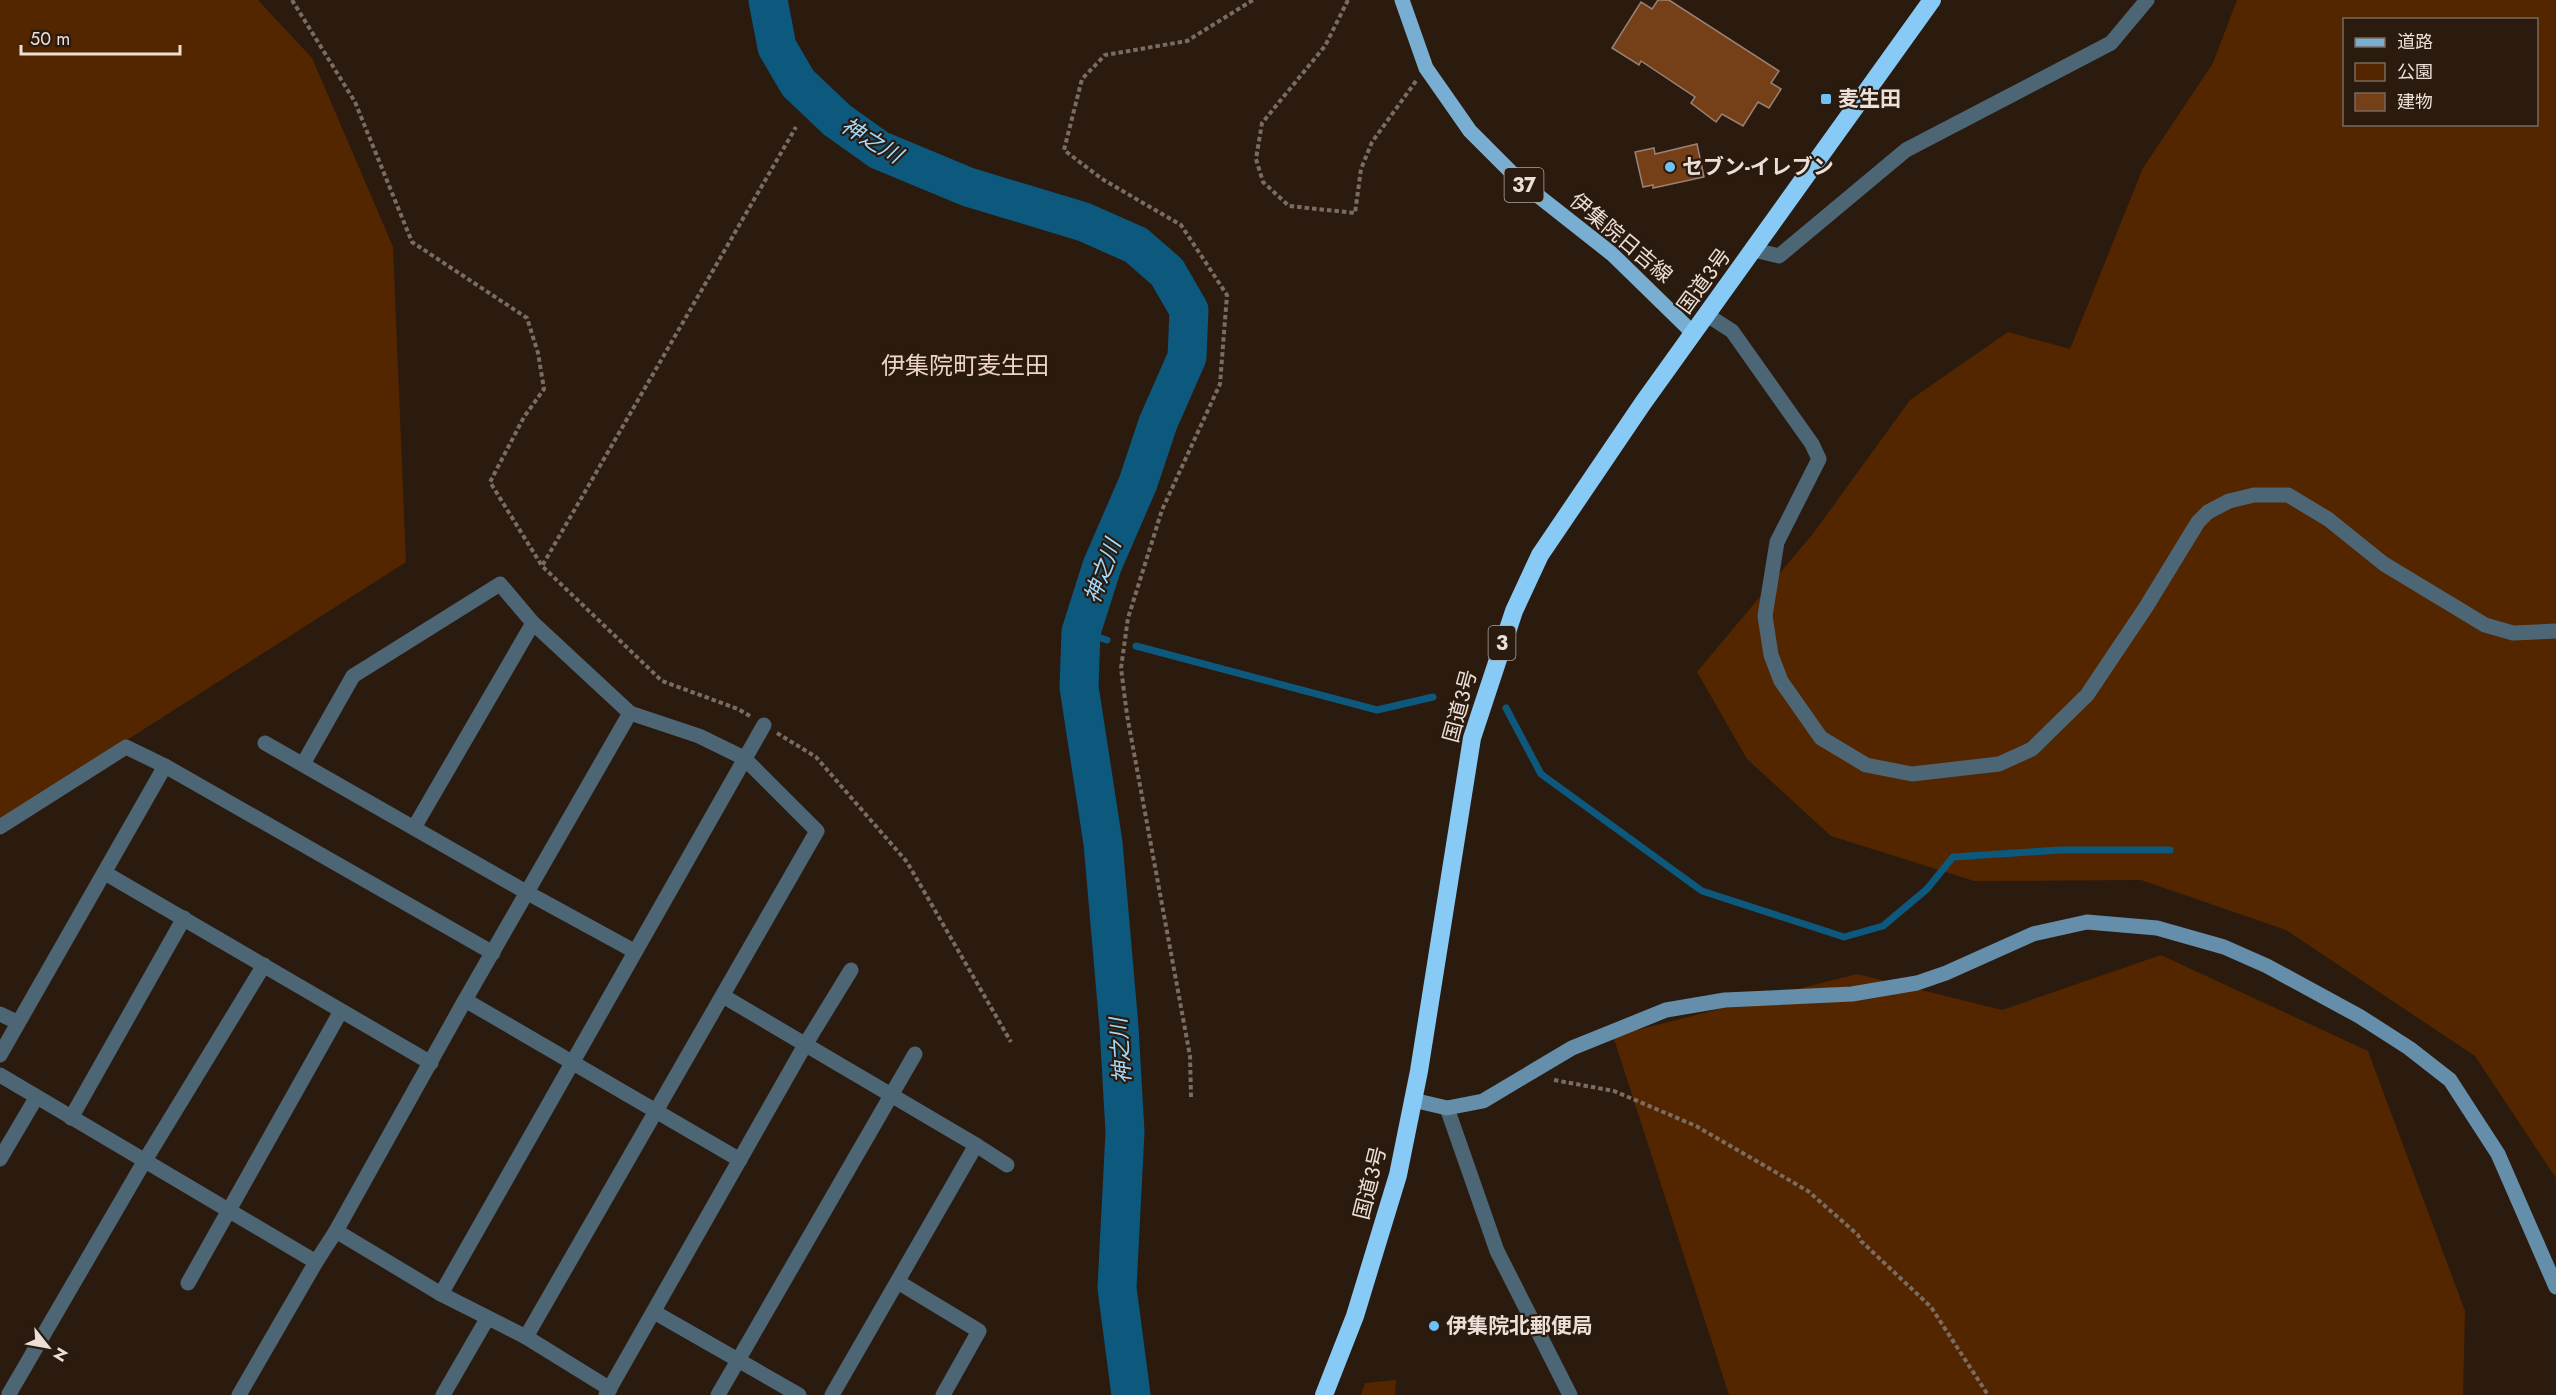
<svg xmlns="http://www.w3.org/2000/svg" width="2556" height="1395" viewBox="0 0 2556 1395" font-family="Jost,'Noto Sans JP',sans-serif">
  <rect width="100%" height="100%" fill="#2b1a0e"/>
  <g fill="#532600" fill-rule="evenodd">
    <polygon points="0,0 258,0 312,58 393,247 406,562 0,821"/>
    <path d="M2237 0H2556V1178L2475 1056 2286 930 2141 880 1974 881 1831 836 1747 759 1697 672 1815 531 1910 400 2008 332 2070 349 2143 168 2213 63ZM2344 20H2536V124H2344Z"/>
    <polygon points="2161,955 2368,1051 2465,1311 2463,1395 1729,1395 1613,1036 1857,974 2002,1010"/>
    <polygon points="1396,1380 1395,1395 1361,1395 1365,1383"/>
  </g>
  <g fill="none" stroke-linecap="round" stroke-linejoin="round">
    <g stroke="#0d587d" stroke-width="7">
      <polyline points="1081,632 1107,640"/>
      <polyline points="1136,646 1377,710 1433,697"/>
      <polyline points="1506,708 1541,774 1702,891 1844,937 1883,926 1927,889 1953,857 2061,850 2170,850"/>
    </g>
    <polyline stroke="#0d587d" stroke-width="39" points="768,0 777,47 798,83 837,120 879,150 968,187 1084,222 1136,245 1167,272 1189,310 1187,357 1158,423 1138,483 1102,566 1081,632 1079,687 1103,843 1119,1027 1125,1132 1117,1288 1131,1395"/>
  </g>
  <g fill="#754018" stroke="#998275" stroke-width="1.5">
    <polygon points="1658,0 1669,0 1779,71 1771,83 1781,89 1769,108 1758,102 1743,126 1722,114 1716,122 1691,103 1695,97 1641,61 1639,65 1612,48 1641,2 1652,9"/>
    <polygon points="1697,144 1704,177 1653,188 1653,185 1643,187 1635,152 1654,148 1655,154"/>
  </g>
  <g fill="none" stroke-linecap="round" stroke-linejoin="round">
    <g stroke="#7b6c62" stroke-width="4" stroke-dasharray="4.5 3" stroke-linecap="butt">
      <polyline points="292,0 355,102 412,242 527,318 538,353 544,389 524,417 490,482 542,566"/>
      <polyline points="1348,0 1325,46 1262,123 1256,159 1263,182 1289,206 1355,213 1361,169 1372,142 1416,81"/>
      <polyline points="750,716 738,709 662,681 542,566 796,127"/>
      <polyline points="777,733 816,757 907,862 1011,1042"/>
      <polyline points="1554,1080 1614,1091 1696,1126 1808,1191 1858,1235 1861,1241 1931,1307 1988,1395"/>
      <polyline points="1191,1097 1190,1056 1127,715 1121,668 1128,618 1162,510 1220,384 1227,295 1181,225 1102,179 1064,150 1082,79 1105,55 1187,41 1253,0"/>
    </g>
    <g stroke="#4c6676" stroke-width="15">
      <polyline points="1754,250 1779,256 1906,150 2111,43 2147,0"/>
      <polyline points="1707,315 1732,331 1812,444 1819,459 1777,542 1765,616 1771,655 1781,681 1821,738 1866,765 1912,774 1999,764 2032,749 2087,695 2146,607 2198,522 2208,512 2229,501 2254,495 2288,495 2328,519 2384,564 2485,625 2513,633 2556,631"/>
      <polyline points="630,713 465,1000 740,1160"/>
      <polyline points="265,743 526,892 634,951"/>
      <polyline points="303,764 353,676 500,584 533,623 630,713 699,736 744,758 817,831 526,1337"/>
      <polyline points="415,826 533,623"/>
      <polyline points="0,827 126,747 165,766 493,953"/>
      <polyline points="105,873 431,1063"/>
      <polyline points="723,996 976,1145 832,1395"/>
      <polyline points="0,1014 17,1022"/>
      <polyline points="0,1055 165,766"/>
      <polyline points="0,1075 316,1262 336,1231 441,1294 526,1337 610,1389"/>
      <polyline points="1447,1108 1497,1251 1570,1395"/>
      <polyline points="71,1118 184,918"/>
      <polyline points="976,1145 1007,1165"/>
      <polyline points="0,1159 36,1098"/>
      <polyline points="336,1231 465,1000"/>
      <polyline points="898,1282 979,1331 943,1395"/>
      <polyline points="188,1283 341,1011"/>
      <polyline points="441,1294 764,725"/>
      <polyline points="654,1312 799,1395"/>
      <polyline points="9,1394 144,1162 264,965"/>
      <polyline points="239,1395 316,1262"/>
      <polyline points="443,1395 487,1319"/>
      <polyline points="606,1395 805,1045 851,970"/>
      <polyline points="718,1395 915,1054"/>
    </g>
    <polyline stroke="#648ea9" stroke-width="15" points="1413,1100 1447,1108 1483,1101 1572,1048 1666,1010 1725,1000 1852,994 1917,983 1946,973 2033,934 2087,922 2157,928 2224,947 2267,966 2359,1016 2409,1048 2450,1080 2498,1154 2556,1287"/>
    <polyline stroke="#77aed1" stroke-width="15" points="1402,0 1426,68 1470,131 1523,184 1612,254 1694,334"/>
    <polyline stroke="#87caf5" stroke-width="18" points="1324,1395 1355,1316 1398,1175 1419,1071 1472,738 1514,611 1540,555 1643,403 1932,0"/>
  </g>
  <g fill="#6fc2f4" stroke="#2b1a0e" stroke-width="2">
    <rect x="1820" y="93" width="12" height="12" rx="3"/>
    <circle cx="1670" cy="167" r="6"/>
    <circle cx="1434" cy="1326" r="6"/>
  </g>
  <g text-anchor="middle" stroke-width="4.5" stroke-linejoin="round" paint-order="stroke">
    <g fill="#2b1a0e" stroke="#b1a49b" stroke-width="1.5">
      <rect x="1504.5" y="168" width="39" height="34" rx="4.5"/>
      <rect x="1488.5" y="626" width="27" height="34" rx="4.5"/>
    </g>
    <g font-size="20" font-weight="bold" fill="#ebdfd7">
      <text x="1524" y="192">37</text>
      <text x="1502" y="650">3</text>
    </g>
    <g font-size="21" font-weight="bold" fill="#ebdfd7" stroke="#2b1a0e" text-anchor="start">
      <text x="1838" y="106">麦生田</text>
      <text x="1682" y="174">セブン-イレブン</text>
      <text x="1446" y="1333">伊集院北郵便局</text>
    </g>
    <g font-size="21" fill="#ebdfd7" stroke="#2b1a0e">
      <text transform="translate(1621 238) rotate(40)" y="7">伊集院日吉線</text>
      <text transform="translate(1704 281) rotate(-54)" y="7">国道3号</text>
      <text transform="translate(1460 706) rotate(-75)" y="7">国道3号</text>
      <text transform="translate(1370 1183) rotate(-76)" y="7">国道3号</text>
    </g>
    <g font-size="22" font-style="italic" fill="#a4d9fb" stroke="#2b1a0e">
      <text transform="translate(872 140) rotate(31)" y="8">神之川</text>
      <text transform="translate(1102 571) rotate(-70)" y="8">神之川</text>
      <text transform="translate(1120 1051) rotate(-94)" y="8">神之川</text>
    </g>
    <g font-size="24" fill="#edd4c5" stroke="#2b1a0e">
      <text x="965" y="374">伊集院町麦生田</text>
    </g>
  </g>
  <rect x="2343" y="18" width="195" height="108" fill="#2b1a0e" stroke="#78695e" stroke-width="1.5"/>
  <rect x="2355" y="38" width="30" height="9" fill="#77aed1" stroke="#78695e" stroke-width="1.5"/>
  <text x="2397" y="48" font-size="18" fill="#ebdfd7">道路</text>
  <rect x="2355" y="63" width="30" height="18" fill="#532600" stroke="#78695e" stroke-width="1.5"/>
  <text x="2397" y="78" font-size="18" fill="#ebdfd7">公園</text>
  <rect x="2355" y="93" width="30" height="18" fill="#754018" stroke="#78695e" stroke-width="1.5"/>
  <text x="2397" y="108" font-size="18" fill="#ebdfd7">建物</text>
  <g transform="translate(48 1347) rotate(121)" stroke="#2b1a0e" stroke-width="4.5" paint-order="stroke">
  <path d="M0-4.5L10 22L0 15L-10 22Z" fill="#ebdfd7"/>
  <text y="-9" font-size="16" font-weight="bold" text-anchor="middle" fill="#ebdfd7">N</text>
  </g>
  <path d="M21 45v9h159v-9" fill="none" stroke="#ebdfd7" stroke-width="3"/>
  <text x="30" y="45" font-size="18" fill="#ebdfd7" stroke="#2b1a0e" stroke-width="4.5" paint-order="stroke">50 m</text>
</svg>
